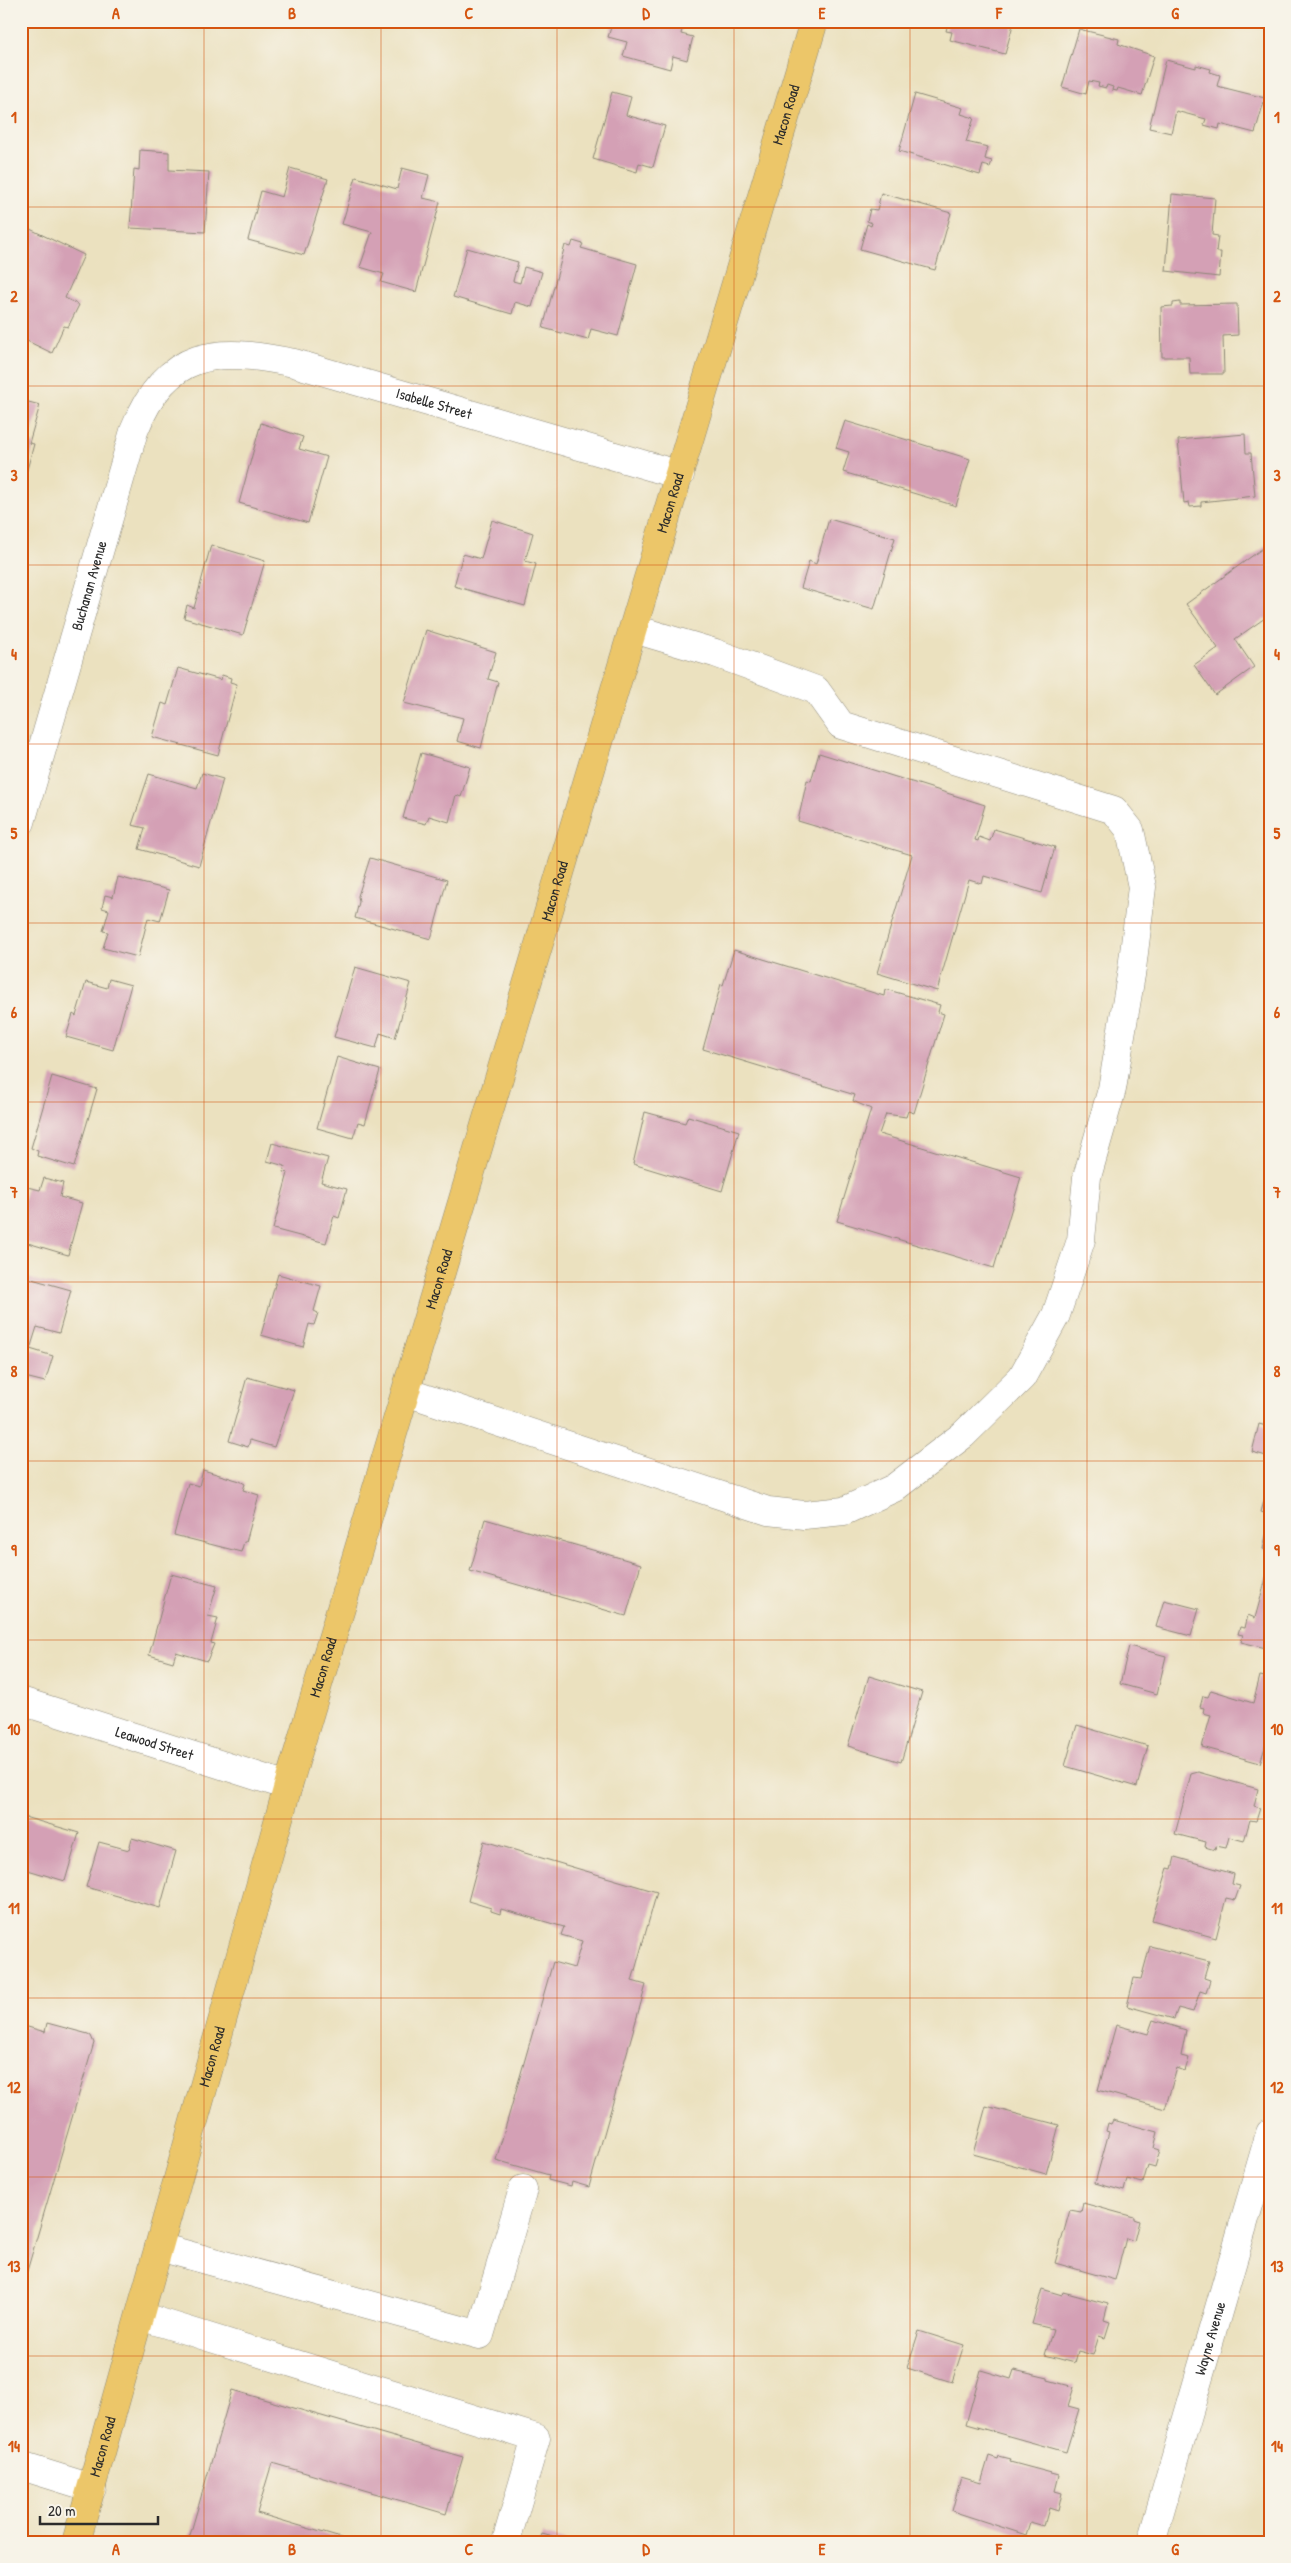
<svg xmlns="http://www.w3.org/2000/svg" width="1291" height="2563" viewBox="0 0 1291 2563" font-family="'Patrick Hand',sans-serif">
  <rect width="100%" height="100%" fill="#f7f3e8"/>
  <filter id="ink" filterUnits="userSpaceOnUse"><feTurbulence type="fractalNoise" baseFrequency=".02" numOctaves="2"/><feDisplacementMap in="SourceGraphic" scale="10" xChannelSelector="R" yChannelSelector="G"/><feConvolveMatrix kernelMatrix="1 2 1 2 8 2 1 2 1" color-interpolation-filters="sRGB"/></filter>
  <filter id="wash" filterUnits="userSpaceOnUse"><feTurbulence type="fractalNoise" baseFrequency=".0096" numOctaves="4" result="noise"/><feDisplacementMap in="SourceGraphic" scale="20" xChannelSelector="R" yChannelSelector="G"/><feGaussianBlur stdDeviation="1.12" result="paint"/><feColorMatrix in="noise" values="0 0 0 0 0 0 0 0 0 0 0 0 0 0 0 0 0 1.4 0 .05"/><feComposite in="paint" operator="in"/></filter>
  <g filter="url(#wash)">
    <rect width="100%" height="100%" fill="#ebe1bf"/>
    <g id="blocks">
      <g fill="#d4a0b5">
        <polygon points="613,21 632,24 633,21 684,21 681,34 693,37 687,60 673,56 670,69 623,56 627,42 608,37"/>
        <polygon points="955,21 1014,21 1005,54 950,40 952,32 946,31 948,23 954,25"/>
        <polygon points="1079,29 1119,39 1118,44 1154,56 1142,95 1118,88 1117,91 1112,90 1113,87 1107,85 1106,88 1098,86 1099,83 1089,81 1086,94 1062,87"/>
        <polygon points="1166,60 1196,68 1196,65 1211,69 1210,72 1220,75 1217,86 1265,98 1255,133 1220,124 1219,129 1204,125 1206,119 1176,111 1171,133 1149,128"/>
        <polygon points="612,92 631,97 626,115 665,126 653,167 639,163 637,172 593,159"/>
        <polygon points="915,94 963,108 961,114 974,118 966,142 988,147 985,159 992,161 990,167 983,165 980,175 899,151"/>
        <polygon points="140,150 169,152 169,170 209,172 205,232 130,228 134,169 139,170"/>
        <polygon points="290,168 328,179 304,255 248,240 261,191 282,197"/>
        <polygon points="402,168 429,175 423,198 440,202 416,292 381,282 384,274 360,267 372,232 342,224 356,177 397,189"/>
        <polygon points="881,193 951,213 935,270 860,249 867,224 871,226 872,223 867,221 870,209 877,210"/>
        <polygon points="1172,194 1215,198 1212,235 1218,236 1216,252 1221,252 1219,277 1166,271"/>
        <polygon points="30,229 84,255 65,298 79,305 68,327 64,326 52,353 21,338 21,247"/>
        <polygon points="573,241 583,244 581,248 637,264 618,336 591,329 588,340 543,328 565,245 571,247"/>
        <polygon points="467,248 518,262 513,281 520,283 524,267 542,272 532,307 515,302 512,314 453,297"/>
        <polygon points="1180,302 1180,305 1237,304 1238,335 1223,336 1224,374 1190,374 1189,357 1162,357 1161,307 1173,306 1173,303"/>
        <polygon points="21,400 40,405 29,443 34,444 25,477 21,476"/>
        <polygon points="845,421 970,459 956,506 843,472 849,452 836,448"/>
        <polygon points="261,423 303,437 299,449 327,457 308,523 239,503"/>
        <polygon points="1245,434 1246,453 1251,453 1255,496 1201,502 1201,506 1190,507 1189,502 1184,503 1178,440"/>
        <polygon points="829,519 895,538 874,609 801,588 809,561 816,564"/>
        <polygon points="492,520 533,533 525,561 536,564 525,606 454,586 463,554 481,559"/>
        <polygon points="21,530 28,532 24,545 21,544"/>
        <polygon points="1270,543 1270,620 1268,621 1265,618 1235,639 1254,667 1215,695 1194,665 1218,648 1186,604"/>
        <polygon points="211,545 265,561 243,635 184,618 187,605 194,608"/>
        <polygon points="426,630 496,652 488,679 498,682 481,748 457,741 463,718 404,703"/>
        <polygon points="178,668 221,680 222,675 231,678 230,682 237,684 218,755 152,737 162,703 167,705"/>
        <polygon points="421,753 470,767 461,797 456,795 449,822 429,816 426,824 403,818"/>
        <polygon points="819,753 985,805 975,840 978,841 979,837 990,841 994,829 1055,847 1042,893 984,876 982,884 969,880 937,991 877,973 912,855 798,821 807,780 811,781"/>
        <polygon points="202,773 223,779 199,866 139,849 145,828 132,825 149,774 197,788"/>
        <polygon points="370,858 447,880 431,939 355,918 359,902 358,896"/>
        <polygon points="118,877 169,890 160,921 148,918 138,957 103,948 108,932 103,931 109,910 102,908 105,895 113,897"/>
        <polygon points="734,950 884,996 885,989 940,1005 938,1012 944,1014 914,1113 908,1111 906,1117 886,1114 879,1134 1021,1177 994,1268 837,1221 871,1109 853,1101 855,1095 703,1049 721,984 723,985"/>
        <polygon points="355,967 411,983 395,1038 380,1033 376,1048 334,1037"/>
        <polygon points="109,979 131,985 113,1050 66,1037 73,1014 76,1016 86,982 107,988"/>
        <polygon points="337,1057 380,1070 365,1124 358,1122 353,1138 317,1128"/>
        <polygon points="52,1076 97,1089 74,1167 37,1156 38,1151 31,1148"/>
        <polygon points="645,1112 685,1123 688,1116 739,1131 722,1191 633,1164"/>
        <polygon points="272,1143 328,1158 321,1182 347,1189 339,1218 334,1216 326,1243 273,1229 288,1173 283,1172 285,1166 267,1161"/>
        <polygon points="44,1178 63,1183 60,1197 82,1203 68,1255 21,1241 21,1202 23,1202 27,1187 40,1190"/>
        <polygon points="278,1274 321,1286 314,1311 318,1313 314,1325 309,1324 303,1347 261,1335"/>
        <polygon points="21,1276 71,1290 59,1333 37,1327 30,1349 53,1356 45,1382 21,1376"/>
        <polygon points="247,1377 294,1390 274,1447 250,1440 248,1447 229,1441"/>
        <polygon points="1259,1424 1270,1427 1270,1457 1252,1452"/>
        <polygon points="203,1470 240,1481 245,1484 243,1490 259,1495 246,1542 244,1542 241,1552 174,1535 188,1483 199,1486"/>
        <polygon points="1269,1482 1270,1482 1270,1515 1261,1512"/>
        <polygon points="485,1519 641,1564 626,1616 470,1571"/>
        <polygon points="1269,1523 1270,1523 1270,1551 1263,1549"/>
        <polygon points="171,1574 217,1586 208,1616 218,1618 211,1643 214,1644 207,1661 176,1652 173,1662 149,1655"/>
        <polygon points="1267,1575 1270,1575 1270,1649 1241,1642 1243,1635 1238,1634 1240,1627 1245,1628 1248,1615 1255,1618"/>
        <polygon points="1164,1600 1199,1609 1191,1636 1156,1627"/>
        <polygon points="1129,1646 1166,1656 1157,1694 1120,1684"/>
        <polygon points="869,1676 922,1692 901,1762 848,1746"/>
        <polygon points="1260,1676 1270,1678 1270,1745 1266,1744 1260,1763 1202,1747 1211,1715 1203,1713 1204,1708 1200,1707 1203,1696 1208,1697 1211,1690 1253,1703"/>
        <polygon points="1077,1725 1148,1746 1137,1787 1065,1766"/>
        <polygon points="1198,1772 1258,1789 1254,1806 1260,1808 1256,1821 1250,1820 1244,1841 1229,1837 1226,1848 1216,1846 1215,1850 1205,1847 1206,1842 1175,1834 1191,1774"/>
        <polygon points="21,1816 79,1833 65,1881 21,1868"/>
        <polygon points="132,1838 176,1851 160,1908 86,1887 99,1842 129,1850"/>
        <polygon points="484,1841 657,1892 632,1981 646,1985 589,2187 572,2182 571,2186 548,2180 549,2175 496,2160 553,1962 574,1968 582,1941 561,1935 564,1927 501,1909 500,1914 491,1911 491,1908 468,1901"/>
        <polygon points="1175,1857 1234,1874 1232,1884 1240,1886 1235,1900 1226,1898 1216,1938 1152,1920 1168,1868 1172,1869"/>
        <polygon points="1150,1946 1209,1961 1204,1978 1210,1980 1206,1993 1200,1991 1193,2012 1178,2008 1174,2019 1127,2006 1134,1978 1141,1979"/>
        <polygon points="1153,2020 1186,2030 1181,2056 1189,2058 1185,2071 1177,2068 1165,2109 1098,2090 1116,2025 1148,2034"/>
        <polygon points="47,2023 88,2034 91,2036 94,2043 22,2288 21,2025 45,2032"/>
        <polygon points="986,2106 1059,2125 1046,2174 973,2154"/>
        <polygon points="1113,2120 1158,2132 1154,2148 1160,2150 1155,2167 1148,2165 1143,2183 1127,2179 1124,2191 1095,2183 1109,2132 1106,2131 1108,2123 1111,2124"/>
        <polygon points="1083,2203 1134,2217 1134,2219 1139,2221 1134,2241 1126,2238 1115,2280 1055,2263 1070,2210 1081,2212"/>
        <polygon points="1042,2289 1062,2295 1063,2292 1108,2304 1104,2320 1110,2322 1105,2338 1099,2336 1093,2355 1078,2351 1075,2363 1045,2355 1053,2329 1032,2324"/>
        <polygon points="919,2331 964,2345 952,2382 907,2368"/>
        <polygon points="981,2370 1011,2379 1014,2370 1048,2378 1048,2380 1074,2387 1068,2406 1079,2409 1066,2452 966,2424"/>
        <polygon points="232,2390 463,2457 446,2514 272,2463 257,2513 354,2542 188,2542"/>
        <polygon points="989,2456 998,2459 999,2456 1011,2459 1010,2462 1059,2475 1055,2491 1062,2493 1058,2511 1049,2508 1044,2526 1030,2522 1026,2535 952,2511 961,2477 981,2483"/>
        <polygon points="542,2534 568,2541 568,2542 540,2542"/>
      </g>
    </g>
  </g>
  <g filter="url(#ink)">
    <use href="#blocks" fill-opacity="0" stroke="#8b8675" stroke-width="1"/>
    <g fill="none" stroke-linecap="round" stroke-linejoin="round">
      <defs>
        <g id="minor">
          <path id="s1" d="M21 822 134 431C167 348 217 347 294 363L680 475"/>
          <polyline points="406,1392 768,1511 804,1515 844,1511 894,1488 963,1435 1022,1377 1056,1315 1081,1240 1087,1177 1112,1089 1132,969 1142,887 1130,830 1114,810 841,725 816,690 715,653 634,629"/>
          <path id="s2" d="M21 1701 288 1786"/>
          <polyline points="159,2247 480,2335 523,2189"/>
          <polyline points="140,2316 536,2438 506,2542"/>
          <polyline points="21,2466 92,2488"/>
          <path id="s3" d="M1151 2542 1270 2133"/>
        </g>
        <g id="major">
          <path id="s4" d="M76 2542 288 1786 814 21"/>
        </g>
      </defs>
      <use href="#minor" stroke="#8b8675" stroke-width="29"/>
      <use href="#major" stroke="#8b8675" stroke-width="29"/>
      <use href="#minor" stroke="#fff" stroke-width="28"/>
      <use href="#major" stroke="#ecc669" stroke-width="28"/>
    </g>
  </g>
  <path fill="none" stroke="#d5540f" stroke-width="1" stroke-opacity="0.55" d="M204 21V2542M381 21V2542M557 21V2542M734 21V2542M910 21V2542M1087 21V2542M21 207H1270M21 386H1270M21 565H1270M21 744H1270M21 923H1270M21 1102H1270M21 1282H1270M21 1461H1270M21 1640H1270M21 1819H1270M21 1998H1270M21 2177H1270M21 2356H1270"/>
  <g text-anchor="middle" stroke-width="4" stroke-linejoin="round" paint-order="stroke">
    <g font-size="15" fill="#2b2b2b" stroke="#f7f3e8">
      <text dy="5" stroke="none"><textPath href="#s4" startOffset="2529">Macon Road</textPath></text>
      <text dy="5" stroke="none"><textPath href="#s1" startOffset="749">Isabelle Street</textPath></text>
      <text dy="5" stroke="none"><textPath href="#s4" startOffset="2124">Macon Road</textPath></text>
      <text dy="5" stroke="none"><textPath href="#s1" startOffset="246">Buchanan Avenue</textPath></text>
      <text dy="5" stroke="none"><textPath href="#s4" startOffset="1719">Macon Road</textPath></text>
      <text dy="5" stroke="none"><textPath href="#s4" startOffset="1314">Macon Road</textPath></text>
      <text dy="5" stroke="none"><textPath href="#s4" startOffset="909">Macon Road</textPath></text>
      <text dy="5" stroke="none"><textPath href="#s2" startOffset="140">Leawood Street</textPath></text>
      <text dy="5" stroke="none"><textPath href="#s4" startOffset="504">Macon Road</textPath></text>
      <text dy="5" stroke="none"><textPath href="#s3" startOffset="212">Wayne Avenue</textPath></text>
      <text dy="5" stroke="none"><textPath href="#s4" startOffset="99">Macon Road</textPath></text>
    </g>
  </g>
  <rect width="1291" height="2563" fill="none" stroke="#f7f3e8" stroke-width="55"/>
  <path d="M40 2516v8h118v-8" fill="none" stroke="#2b2b2b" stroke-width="2.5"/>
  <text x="48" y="2516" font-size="15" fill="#2b2b2b" stroke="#f7f3e8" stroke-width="4" paint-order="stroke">20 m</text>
  <rect x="28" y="28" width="1236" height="2508" fill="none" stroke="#d5540f" stroke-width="2"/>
  <g font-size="16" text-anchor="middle" font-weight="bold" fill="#d5540f">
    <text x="116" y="19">A</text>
    <text x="292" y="19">B</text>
    <text x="469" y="19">C</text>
    <text x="646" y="19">D</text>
    <text x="822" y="19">E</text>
    <text x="999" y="19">F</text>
    <text x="1175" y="19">G</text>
    <text x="14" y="123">1</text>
    <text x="1277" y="123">1</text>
    <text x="14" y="302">2</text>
    <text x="1277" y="302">2</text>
    <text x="14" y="481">3</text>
    <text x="1277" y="481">3</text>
    <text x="14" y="660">4</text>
    <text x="1277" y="660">4</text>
    <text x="14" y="839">5</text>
    <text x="1277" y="839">5</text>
    <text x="14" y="1018">6</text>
    <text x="1277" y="1018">6</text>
    <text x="14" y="1198">7</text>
    <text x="1277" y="1198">7</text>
    <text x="14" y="1377">8</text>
    <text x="1277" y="1377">8</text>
    <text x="14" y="1556">9</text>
    <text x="1277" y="1556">9</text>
    <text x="14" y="1735">10</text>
    <text x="1277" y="1735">10</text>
    <text x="14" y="1914">11</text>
    <text x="1277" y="1914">11</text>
    <text x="14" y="2093">12</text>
    <text x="1277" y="2093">12</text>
    <text x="14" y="2272">13</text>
    <text x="1277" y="2272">13</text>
    <text x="14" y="2452">14</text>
    <text x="1277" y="2452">14</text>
    <text x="116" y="2555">A</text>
    <text x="292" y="2555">B</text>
    <text x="469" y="2555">C</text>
    <text x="646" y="2555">D</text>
    <text x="822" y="2555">E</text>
    <text x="999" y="2555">F</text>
    <text x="1175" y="2555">G</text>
  </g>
</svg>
